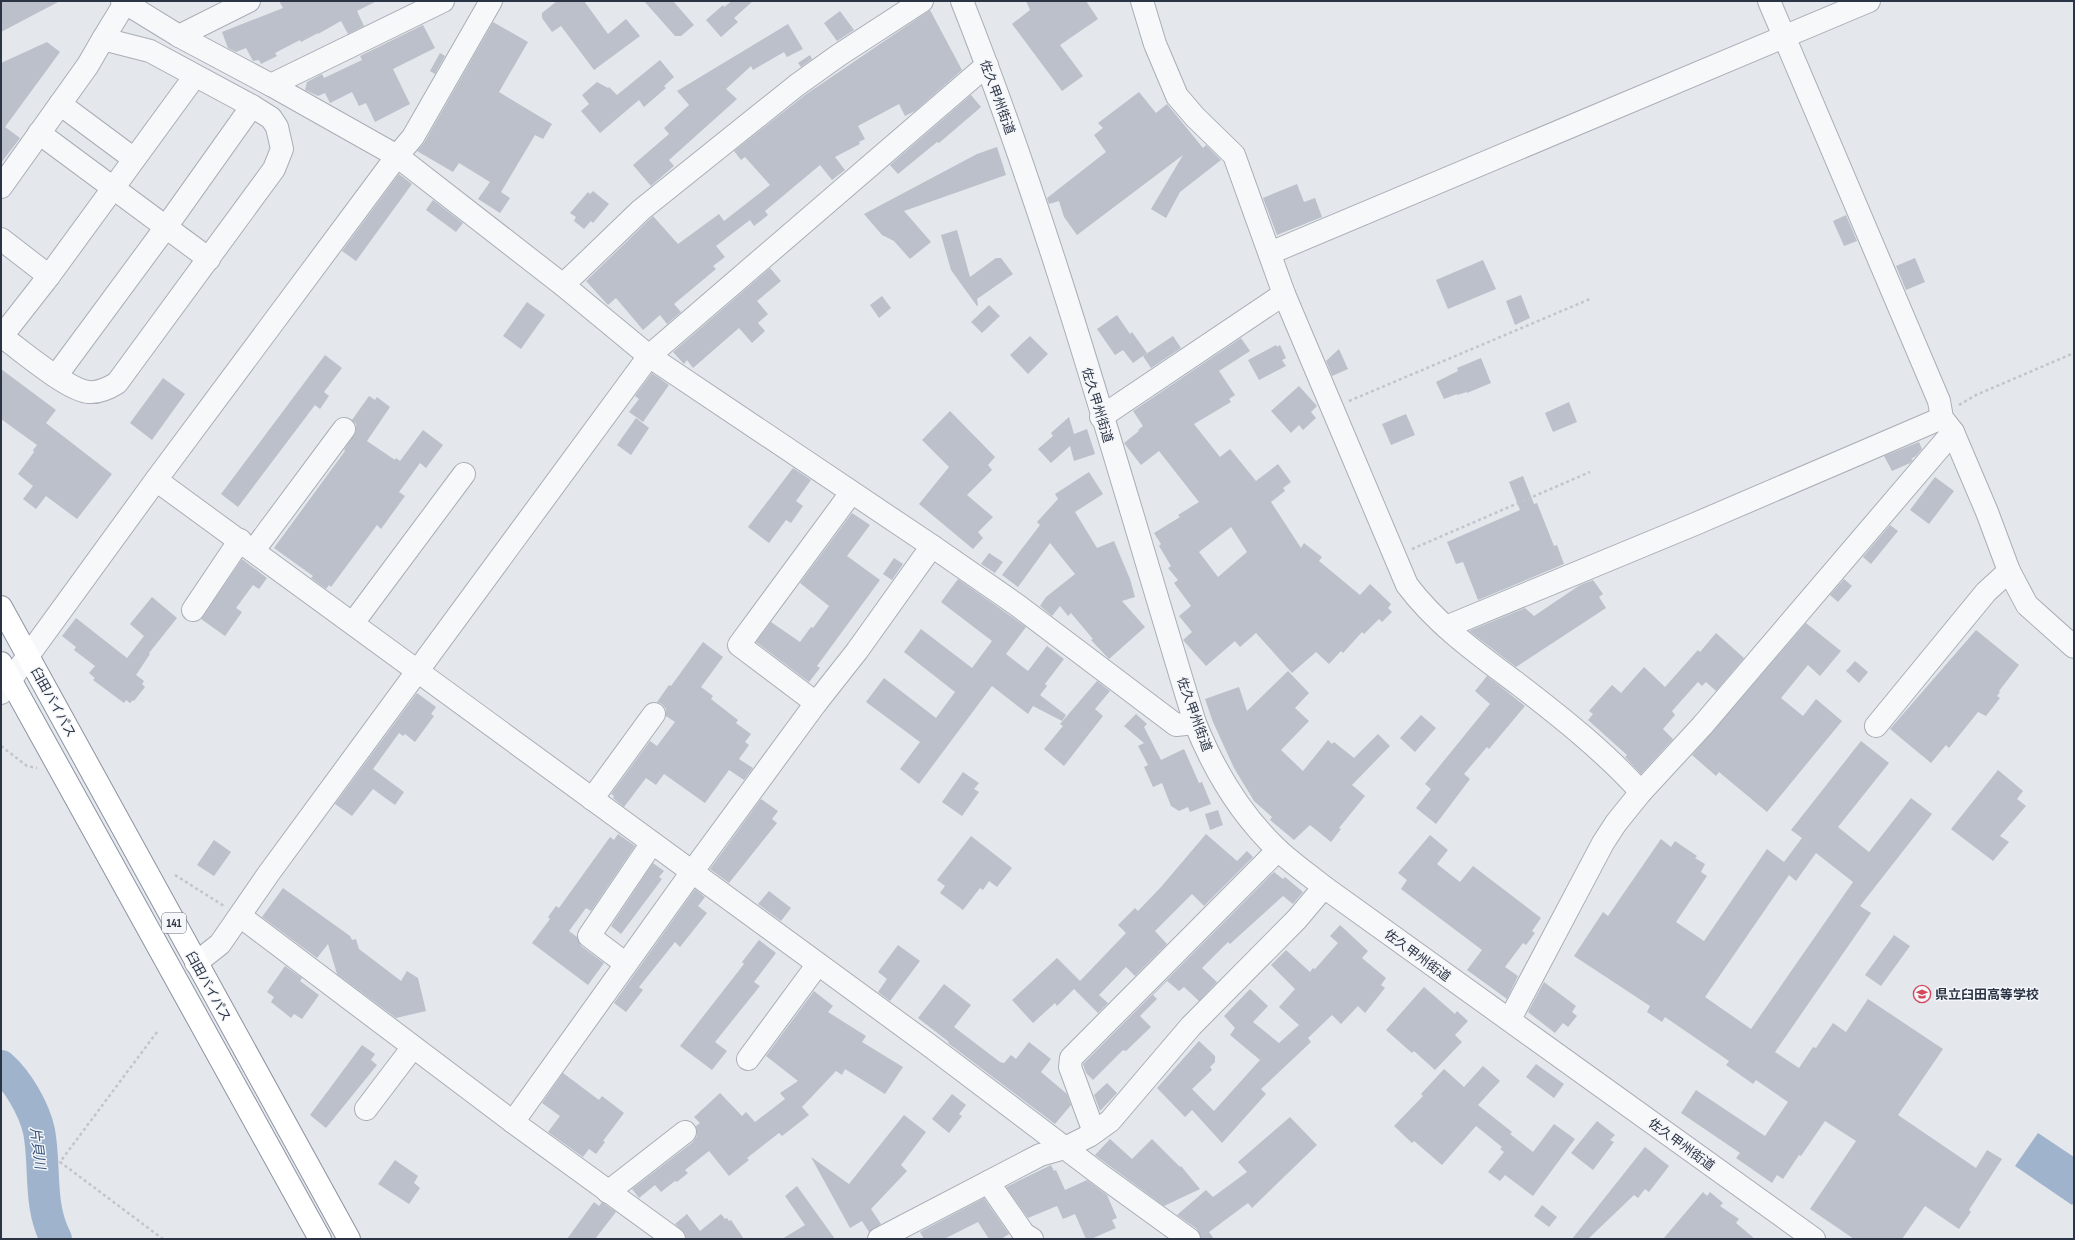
<svg xmlns="http://www.w3.org/2000/svg" width="2075" height="1240" viewBox="0 0 2075 1240" font-family="'Sofia Sans Condensed','Noto Sans JP',sans-serif">
  <rect width="100%" height="100%" fill="#e4e7ec"/>
  <polygon fill="#9fb4cc" points="2038,1133 2074,1157 2074,1202 2072,1205 2015,1166"/>
  <g fill="none" stroke-linecap="round" stroke-linejoin="round">
    <path stroke="#9fb4cc" stroke-width="32" d="M1 1066C18 1081 34 1109 39 1131 46 1168 38 1205 56 1239"/>
  </g>
  <g fill="#bbc0ca" fill-rule="evenodd">
    <polygon points="1,1 60,1 1,32"/>
    <polygon points="279,1 377,1 357,11 364,26 348,34 341,21 318,34 318,33 301,42 300,40 275,53 277,56 261,64 259,60 253,61 246,48 236,52 228,48 222,32 283,8"/>
    <polygon points="557,1 584,1 608,34 626,19 640,36 594,70 561,26 552,32 542,18 542,13"/>
    <polygon points="644,1 673,1 694,25 681,36 675,36"/>
    <polygon points="732,1 753,1 734,18 738,22 721,37 706,20 723,5 724,7"/>
    <polygon points="1026,1 1086,1 1098,19 1060,45 1083,76 1062,91 1012,24 1030,10"/>
    <polygon points="930,10 962,70 915,111 905,116 899,104 858,126 865,139 859,142 860,144 835,157 845,170 832,180 820,165 765,211 768,215 754,226 750,220 716,246 725,257 713,266 716,269 674,304 681,312 667,324 660,315 643,330 616,298 608,305 586,281 653,216 678,244 719,214 724,221 770,185 745,157 741,160 734,151 805,95"/>
    <polygon points="840,11 854,30 837,41 824,23"/>
    <polygon points="493,22 528,42 499,92 552,124 543,139 535,135 501,192 510,198 500,213 478,199 490,182 459,163 453,172 417,151 424,143"/>
    <polygon points="788,24 803,49 787,57 784,52 753,70 751,66 726,89 737,99 669,160 674,166 651,186 633,165 669,134 664,128 689,105 677,91"/>
    <polygon points="423,25 435,48 393,69 410,104 375,122 366,103 359,106 352,92 330,103 325,93 318,96 305,90 307,82 322,74 324,78 362,60 360,56"/>
    <polygon points="47,42 60,52 5,127 20,138 1,163 1,63"/>
    <polygon points="440,53 445,56 435,74 430,71"/>
    <polygon points="810,55 812,59 801,67 798,63"/>
    <polygon points="660,60 674,77 664,86 666,88 644,107 639,100 600,133 581,111 589,104 582,95 597,82 608,88 609,87 617,95"/>
    <polygon points="1139,92 1156,113 1167,104 1203,148 1206,145 1221,160 1180,192 1166,218 1151,209 1183,155 1077,235 1064,217 1059,201 1049,204 1047,198 1106,152 1094,135 1103,128 1098,123"/>
    <polygon points="971,95 981,107 939,143 937,142 898,174 890,165"/>
    <polygon points="997,147 1006,175 904,211 931,242 910,259 894,241 882,235 864,214 977,154"/>
    <polygon points="399,174 412,184 356,261 342,251"/>
    <polygon points="1297,184 1304,202 1315,198 1322,217 1277,235 1263,198"/>
    <polygon points="593,191 609,204 593,223 591,221 584,229 574,221 576,217 570,213 588,192 590,194"/>
    <polygon points="433,200 463,223 456,232 426,210"/>
    <polygon points="1846,215 1857,241 1844,246 1833,221"/>
    <polygon points="957,230 970,277 996,258 1001,258 1013,274 977,299 978,305 977,306 951,270 941,235"/>
    <polygon points="1915,258 1925,282 1906,290 1896,266"/>
    <polygon points="1483,260 1496,289 1448,309 1436,280"/>
    <polygon points="770,268 781,281 757,301 768,314 758,323 765,331 752,343 739,328 693,368 687,360 684,364 673,352"/>
    <polygon points="1521,295 1530,318 1515,325 1506,301"/>
    <polygon points="882,296 891,308 879,318 870,305"/>
    <polygon points="527,302 545,315 521,349 503,336"/>
    <polygon points="989,305 1000,316 982,333 971,322"/>
    <polygon points="1117,315 1130,334 1132,332 1147,353 1133,363 1123,350 1115,355 1097,329"/>
    <polygon points="1030,336 1048,354 1028,374 1010,355"/>
    <polygon points="1173,336 1181,348 1151,368 1143,356"/>
    <path d="M1241 338 1250 351 1219 371 1235 395 1229 399 1231 402 1194 424 1220 457 1230 449 1256 481 1278 464 1291 482 1283 488 1285 491 1271 502 1301 548 1304 543 1322 557 1319 561 1360 595 1370 584 1391 604 1388 608 1392 612 1382 622 1379 619 1364 634 1362 632 1343 653 1341 651 1329 664 1316 652 1292 673 1256 633 1240 647 1235 641 1206 666 1183 640 1192 632 1179 616 1191 606 1174 583 1178 580 1168 568 1171 566 1159 546 1161 544 1154 533 1180 517 1178 515 1199 502 1159 451 1141 465 1124 443 1139 431 1138 430 1143 426 1133 411ZM1231 527 1247 552 1218 577 1199 552Z"/>
    <polygon points="1276,345 1277,347 1280,345 1286,358 1282,360 1286,366 1259,380 1248,360"/>
    <polygon points="1339,349 1348,369 1332,376 1326,361"/>
    <polygon points="325,355 342,368 324,392 329,396 320,409 315,405 238,507 221,494"/>
    <polygon points="1481,358 1491,383 1467,393 1467,392 1457,395 1457,394 1444,399 1436,382 1458,371 1457,368"/>
    <polygon points="1,369 56,410 46,423 112,474 77,519 46,496 36,509 23,499 33,486 18,474 34,452 33,450 37,445 1,419"/>
    <polygon points="652,373 669,385 643,422 629,412 639,399 635,396"/>
    <polygon points="163,378 185,394 152,440 130,423"/>
    <polygon points="1299,386 1317,406 1311,412 1316,418 1303,430 1299,425 1291,433 1271,411"/>
    <polygon points="369,396 375,400 377,397 390,407 367,441 395,460 396,458 400,461 423,430 443,445 426,468 420,463 399,492 405,496 381,529 377,525 331,587 329,585 326,589 311,578 313,576 274,548 345,451 344,450 356,431 356,424 352,420"/>
    <polygon points="1569,402 1577,422 1553,432 1545,413"/>
    <polygon points="950,411 995,457 988,465 992,470 967,495 993,517 978,532 983,538 973,549 919,504 949,467 922,440"/>
    <polygon points="1406,414 1415,435 1391,445 1382,424"/>
    <polygon points="1069,417 1074,434 1087,429 1095,454 1074,461 1070,446 1051,463 1038,449 1053,436 1051,433"/>
    <polygon points="636,418 649,428 631,455 617,445"/>
    <polygon points="1919,442 1922,449 1916,456 1911,459 1913,460 1910,463 1892,471 1884,456"/>
    <polygon points="793,468 811,480 796,501 803,506 791,523 786,520 769,543 748,527"/>
    <polygon points="1089,472 1103,494 1075,512 1097,548 1114,541 1130,579 1135,597 1122,601 1145,627 1109,659 1091,640 1093,639 1071,613 1068,616 1060,606 1052,616 1040,606 1046,597 1075,574 1050,543 1018,587 1002,575 1040,525 1037,522 1058,499 1055,494"/>
    <polygon points="1523,476 1534,504 1537,503 1554,546 1557,545 1564,564 1478,600 1463,562 1456,564 1447,542 1520,510 1509,482"/>
    <polygon points="1935,477 1954,491 1929,524 1910,510"/>
    <polygon points="852,513 870,525 847,556 880,580 817,666 820,668 809,682 756,642 771,622 800,642 811,627 813,628 829,606 800,583"/>
    <polygon points="1890,525 1898,531 1871,564 1863,557"/>
    <polygon points="989,553 1003,562 995,573 981,564"/>
    <polygon points="894,558 903,564 892,580 883,574"/>
    <polygon points="242,559 267,578 259,589 253,585 236,608 242,612 225,636 201,619"/>
    <polygon points="958,579 1026,627 1006,654 1028,671 1047,646 1064,659 1045,684 1047,686 1040,695 1066,715 1062,721 1033,706 1028,714 992,686 919,784 900,769 920,742 866,702 884,678 936,718 955,692 904,652 921,629 972,668 992,641 941,602"/>
    <polygon points="1844,579 1852,586 1838,602 1830,595"/>
    <polygon points="1593,580 1603,594 1599,597 1606,608 1516,667 1469,631 1525,608 1534,616 1580,585"/>
    <polygon points="152,597 177,618 149,653 150,654 136,675 144,681 142,684 145,687 134,701 133,700 130,703 126,700 124,703 93,680 95,678 89,673 95,666 74,650 76,647 62,636 76,618 127,658 144,636 130,624"/>
    <polygon points="1806,623 1841,651 1820,676 1808,665 1781,698 1803,716 1816,699 1842,721 1767,812 1719,772 1716,776 1692,755"/>
    <polygon points="1976,630 2019,665 1999,691 2000,692 1997,696 2000,698 1986,716 1978,712 1949,748 1946,745 1931,763 1890,729"/>
    <polygon points="1716,633 1744,658 1716,691 1706,682 1702,686 1698,682 1672,711 1675,715 1663,729 1673,739 1641,774 1625,757 1627,755 1588,720 1593,714 1589,711 1612,685 1621,693 1644,667 1665,687 1698,650 1700,652"/>
    <polygon points="703,642 723,657 701,687 713,696 711,699 738,720 736,723 751,734 745,742 749,745 739,759 753,768 744,780 729,770 705,803 664,774 656,785 646,778 624,807 613,798 614,796 611,794 650,741 657,746 675,722 666,716 666,709 662,704 657,702 669,685 671,686"/>
    <polygon points="1855,661 1868,672 1859,683 1846,671"/>
    <polygon points="1288,671 1309,693 1295,708 1309,721 1281,750 1303,771 1328,740 1332,744 1334,742 1354,758 1378,734 1390,746 1352,785 1365,796 1339,828 1341,829 1331,842 1310,825 1294,840 1270,820 1272,817 1254,801 1234,768 1213,722 1205,699 1239,687 1247,711"/>
    <polygon points="1487,676 1525,706 1489,749 1487,747 1464,774 1470,779 1436,824 1416,808 1431,789 1425,784 1490,704 1475,691"/>
    <polygon points="1097,681 1110,691 1095,709 1103,716 1064,766 1044,749 1063,726 1060,724"/>
    <polygon points="417,693 436,707 431,714 434,716 415,742 405,734 403,736 399,733 373,769 404,792 395,805 373,789 352,816 335,804"/>
    <polygon points="1136,714 1147,724 1144,727 1161,760 1184,749 1199,783 1202,782 1211,804 1190,812 1188,807 1179,811 1171,806 1162,783 1153,787 1144,767 1148,765 1138,746 1144,743 1124,726"/>
    <polygon points="1421,715 1436,728 1415,752 1400,738"/>
    <path d="M1861 741 1889 763 1838 827 1869 852 1911 798 1932 814 1860 906 1871 913 1775 1052 1799 1068 1813 1047 1816 1048 1833 1023 1846 1032 1868 999 1943 1049 1898 1115 1976 1168 1987 1150 2002 1159 1969 1210 1971 1212 1959 1229 1925 1206 1902 1239H1854L1810 1209 1856 1141 1825 1121 1801 1156 1799 1155 1783 1179 1777 1175 1772 1183 1736 1158 1740 1153 1681 1113 1696 1090 1765 1136 1788 1102 1756 1080 1753 1084 1726 1065 1729 1061 1665 1017 1662 1022 1647 1012 1650 1006 1574 956 1603 912 1608 916 1661 839 1671 847 1675 841 1697 856 1695 858 1705 864 1701 872 1707 876 1676 922 1704 941 1767 849 1784 862 1802 838 1791 830ZM1816 853 1853 882 1751 1029 1705 997 1789 875 1796 881Z"/>
    <polygon points="1998,770 2023,791 2017,799 2026,806 2000,836 2009,842 1993,861 1951,829"/>
    <polygon points="963,772 979,783 974,789 979,792 962,816 942,802"/>
    <polygon points="761,799 778,811 772,819 777,823 729,883 710,869"/>
    <polygon points="1218,810 1223,825 1210,830 1205,814"/>
    <polygon points="618,834 635,846 591,911 586,908 569,931 577,937 581,946 604,963 588,985 532,943 550,919 548,917 556,906 559,908 610,837 614,840"/>
    <polygon points="1206,834 1237,861 1247,851 1253,857 1204,906 1192,894 1155,931 1167,944 1135,976 1126,967 1099,995 1108,1003 1098,1013 1074,989 1057,1006 1055,1003 1033,1023 1012,1000 1057,958 1080,981 1126,933 1118,925 1135,908 1138,911 1161,887"/>
    <polygon points="1430,835 1448,850 1437,864 1460,882 1473,866 1541,918 1532,931 1535,933 1526,945 1523,943 1505,967 1518,976 1507,999 1467,970 1482,950 1401,889 1407,880 1398,873"/>
    <polygon points="971,836 1012,868 997,887 989,881 983,890 980,888 963,910 940,893 945,886 937,880"/>
    <polygon points="214,840 231,852 214,876 197,865"/>
    <polygon points="653,863 664,871 659,877 662,879 621,934 611,926"/>
    <polygon points="1274,872 1283,879 1285,877 1303,892 1293,904 1283,896 1230,944 1228,942 1202,968 1217,982 1199,1001 1184,987 1179,991 1167,981 1153,995 1157,999 1140,1016 1151,1027 1126,1051 1123,1050 1093,1080 1086,1073 1083,1064"/>
    <polygon points="283,888 350,936 352,940 356,939 359,949 401,981 407,971 418,978 426,1011 396,1018 337,974 328,944 317,958 262,917"/>
    <polygon points="695,889 705,897 698,906 707,913 680,947 675,942 639,987 643,990 626,1012 614,1003"/>
    <polygon points="769,891 791,908 781,921 758,904"/>
    <polygon points="1340,925 1368,951 1362,958 1386,978 1381,985 1385,988 1365,1013 1358,1006 1341,1024 1332,1015 1308,1038 1311,1042 1261,1089 1266,1094 1222,1143 1192,1110 1185,1117 1157,1088 1199,1041 1215,1056 1215,1062 1210,1067 1212,1070 1192,1089 1214,1111 1260,1060 1230,1035 1235,1028 1224,1016 1250,989 1268,1006 1253,1022 1279,1043 1299,1025 1279,1007 1295,989 1271,965 1286,950 1310,972 1313,968 1315,969 1338,943 1330,936"/>
    <polygon points="1894,935 1910,946 1881,986 1865,975"/>
    <polygon points="759,940 776,953 754,982 760,986 715,1042 727,1051 712,1070 680,1046 744,964 742,962"/>
    <polygon points="898,945 920,961 890,1001 878,992 887,979 878,972"/>
    <polygon points="285,966 302,978 300,981 319,995 302,1019 294,1014 291,1018 271,1002 274,997 267,992"/>
    <polygon points="1544,982 1576,1006 1572,1012 1577,1016 1568,1027 1563,1023 1555,1033 1528,1012"/>
    <polygon points="944,984 971,1005 954,1027 1000,1062 1004,1063 1011,1055 1016,1059 1029,1042 1051,1059 1041,1072 1067,1094 1071,1105 1055,1124 948,1043 949,1042 918,1018"/>
    <polygon points="1424,987 1455,1014 1457,1011 1468,1021 1455,1035 1462,1042 1435,1070 1414,1051 1412,1053 1386,1030"/>
    <polygon points="814,991 833,1006 828,1012 866,1036 862,1042 903,1067 885,1094 845,1069 842,1075 836,1071 802,1107 809,1115 782,1136 779,1133 747,1158 749,1160 729,1176 709,1151 685,1170 688,1173 677,1182 675,1181 661,1192 655,1185 639,1198 632,1189 693,1142 697,1136 696,1126 700,1123 694,1117 720,1093 742,1116 746,1112 755,1122 785,1099 780,1093 798,1081 766,1056"/>
    <polygon points="362,1045 375,1054 371,1060 377,1065 326,1128 310,1115"/>
    <polygon points="1536,1064 1564,1084 1554,1098 1526,1077"/>
    <polygon points="1483,1066 1500,1081 1478,1105 1512,1132 1510,1134 1533,1152 1554,1124 1575,1139 1533,1196 1505,1175 1500,1181 1488,1172 1504,1152 1500,1149 1502,1147 1476,1126 1442,1165 1414,1141 1412,1143 1394,1126 1423,1096 1421,1094 1444,1069 1464,1087"/>
    <polygon points="563,1073 599,1100 602,1096 624,1113 603,1141 605,1142 596,1154 589,1149 583,1157 548,1132 560,1116 542,1103"/>
    <polygon points="1107,1083 1117,1093 1100,1111 1094,1095"/>
    <polygon points="952,1094 966,1105 959,1114 962,1116 949,1133 932,1119"/>
    <polygon points="904,1115 926,1132 901,1165 907,1171 871,1209 881,1224 869,1232 862,1221 850,1228 811,1157 849,1184"/>
    <polygon points="1290,1117 1317,1145 1252,1208 1248,1203 1209,1232 1214,1239 1201,1239 1197,1229 1177,1215 1206,1190 1213,1197 1247,1172 1238,1162"/>
    <polygon points="1597,1121 1615,1135 1610,1140 1614,1142 1593,1170 1571,1153"/>
    <polygon points="1110,1139 1132,1159 1152,1139 1180,1167 1181,1166 1200,1189 1164,1206 1095,1155"/>
    <polygon points="1645,1147 1669,1166 1649,1192 1645,1189 1638,1198 1634,1195 1588,1239 1572,1239"/>
    <polygon points="395,1160 418,1176 414,1183 420,1188 409,1204 378,1184"/>
    <polygon points="1051,1165 1054,1171 1056,1170 1065,1190 1087,1180 1107,1195 1117,1218 1112,1220 1116,1228 1091,1239 1086,1239 1075,1214 1063,1219 1057,1206 1028,1218 1006,1187"/>
    <polygon points="797,1186 835,1239 782,1239 805,1225 785,1196"/>
    <polygon points="1703,1192 1707,1196 1710,1192 1723,1203 1720,1206 1739,1219 1736,1223 1755,1239 1663,1239"/>
    <polygon points="984,1198 1009,1234 1001,1239 989,1239 978,1222 944,1239 924,1239 920,1232"/>
    <polygon points="594,1202 599,1206 602,1202 616,1212 595,1239 567,1239"/>
    <polygon points="1542,1205 1557,1217 1549,1227 1534,1216"/>
    <polygon points="687,1214 700,1231 721,1214 725,1219 727,1218 729,1221 731,1220 744,1239 686,1239 685,1234 675,1224"/>
  </g>
  <g fill="none" stroke-linecap="round" stroke-linejoin="round">
    <defs>
      <g id="minor">
        <polyline points="122,1 179,36 271,85 397,156 563,285 649,356 932,546 1017,605 1176,725 1195,723"/>
        <path d="M962 1C1055 236 1121 482 1195 723 1214 770 1242 816 1278 850 1292 863 1309 875 1324 887L1814 1239"/>
        <path d="M1142 1 1155 44 1177 96 1195 117 1234 155 1284 294 1407 585C1437 625 1478 654 1518 684 1561 717 1605 752 1641 792"/>
        <polyline points="1769,1 1939,401 1942,418 1953,432 1987,512 2009,571 2027,605 2074,647"/>
        <polyline points="179,36 249,1"/>
        <polyline points="103,39 125,3"/>
        <polyline points="271,85 443,1"/>
        <polyline points="60,104 134,159"/>
        <polyline points="39,133 209,259"/>
        <path d="M1 187 88 65 103 39 150 51 252 106 271 118 277 127 282 149 274 169 117 383C109 388 99 393 89 392 68 391 20 349 1 336"/>
        <polyline points="1,239 49,276"/>
        <polyline points="1270,253 1869,1"/>
        <polyline points="563,285 641,210 797,85 839,55 922,1"/>
        <polyline points="2,336 49,276 195,76"/>
        <polyline points="56,376 166,227 252,106"/>
        <polyline points="1101,417 1284,294"/>
        <polyline points="156,480 929,1045 1102,1176 1189,1239"/>
        <polyline points="254,550 344,429"/>
        <polyline points="193,610 240,540"/>
        <polyline points="353,623 464,474"/>
        <polyline points="1446,627 1695,524 1942,418"/>
        <polyline points="1,693 156,480 397,156 413,137 491,1"/>
        <polyline points="816,703 739,645 851,493"/>
        <polyline points="1876,726 1986,592 2009,571"/>
        <polyline points="592,799 654,714"/>
        <polyline points="240,916 513,1122 674,1239"/>
        <polyline points="196,963 220,944 269,873 649,356 987,65"/>
        <polyline points="626,964 589,936 652,843"/>
        <polyline points="1510,1019 1603,843 1616,823 1641,792 1702,726 1953,432"/>
        <polyline points="748,1059 818,964"/>
        <polyline points="366,1109 413,1047"/>
        <polyline points="513,1122 692,872 816,703 857,651 932,546"/>
        <polyline points="1096,1131 1091,1124 1070,1067 1071,1058 1278,850"/>
        <polyline points="988,1182 1024,1234 1032,1239"/>
        <polyline points="608,1192 685,1132"/>
        <polyline points="879,1239 1040,1155 1065,1148 1089,1136 1110,1121 1191,1026 1297,919 1324,887"/>
      </g>
      <g id="highway">
        <polyline points="1,607 349,1239"/>
        <polyline points="1,663 320,1239"/>
      </g>
    </defs>
    <use href="#minor" stroke="#a9aeb7" stroke-width="24"/>
    <use href="#highway" stroke="#8b94a3" stroke-width="24"/>
    <g stroke="#c2c5cb" stroke-width="2.5" stroke-dasharray="3 3" stroke-linecap="butt">
      <polyline points="1349,401 1590,299"/>
      <polyline points="1959,405 1976,395 2074,353"/>
      <polyline points="1412,549 1590,472"/>
      <polyline points="1,746 27,766 37,768"/>
      <polyline points="175,875 224,906"/>
      <polyline points="157,1032 60,1162 163,1239"/>
    </g>
    <use href="#minor" stroke="#f7f8fa" stroke-width="22"/>
    <use href="#highway" stroke="#fff" stroke-width="22"/>
  </g>
  <defs>
    <symbol id="school-ring" viewBox="-11 -11 22 22"><circle r="9.5" fill="#f4f6f9" stroke="#d1495b" stroke-width="1.5"/><path d="M0-5L7-2L0 1L-7-2ZM-4 1L0 2.5L4 1V4Q0 6-4 4Z" fill="#d1495b"/></symbol>
  </defs>
  <g fill-rule="evenodd">
    <use href="#school-ring" x="1912" y="984" width="20" height="20"/>
  </g>
  <g text-anchor="middle" stroke-width="3" stroke-linejoin="round" paint-order="stroke">
    <rect fill="#f4f6f9" stroke="#676e7b" stroke-width="1" x="162" y="913" width="24" height="20" rx="3"/>
    <g font-size="12" font-weight="bold" fill="#2b3445">
      <text x="174" y="927">141</text>
    </g>
    <g font-size="13" fill="#2b3445" stroke="#f4f6f9">
      <text transform="translate(998 97) rotate(70)" y="5">佐久甲州街道</text>
      <text transform="translate(1098 405) rotate(73)" y="5">佐久甲州街道</text>
      <text transform="translate(54 702) rotate(61)" y="5">臼田バイパス</text>
      <text transform="translate(1195 714) rotate(70)" y="5">佐久甲州街道</text>
      <text transform="translate(1418 955) rotate(36)" y="5">佐久甲州街道</text>
      <text transform="translate(209 986) rotate(61)" y="5">臼田バイパス</text>
      <text transform="translate(1682 1144) rotate(36)" y="5">佐久甲州街道</text>
    </g>
    <g font-size="13" font-weight="bold" fill="#2b3445" stroke="#f4f6f9" text-anchor="start">
      <text x="1935" y="999">県立臼田高等学校</text>
    </g>
    <g font-size="14" font-style="italic" fill="#34527a" stroke="#f4f6f9">
      <text transform="translate(38 1148) rotate(83)" y="5">片貝川</text>
    </g>
  </g>
  <rect width="2075" height="1240" fill="none" stroke="#2b3445" stroke-width="4"/>
</svg>
